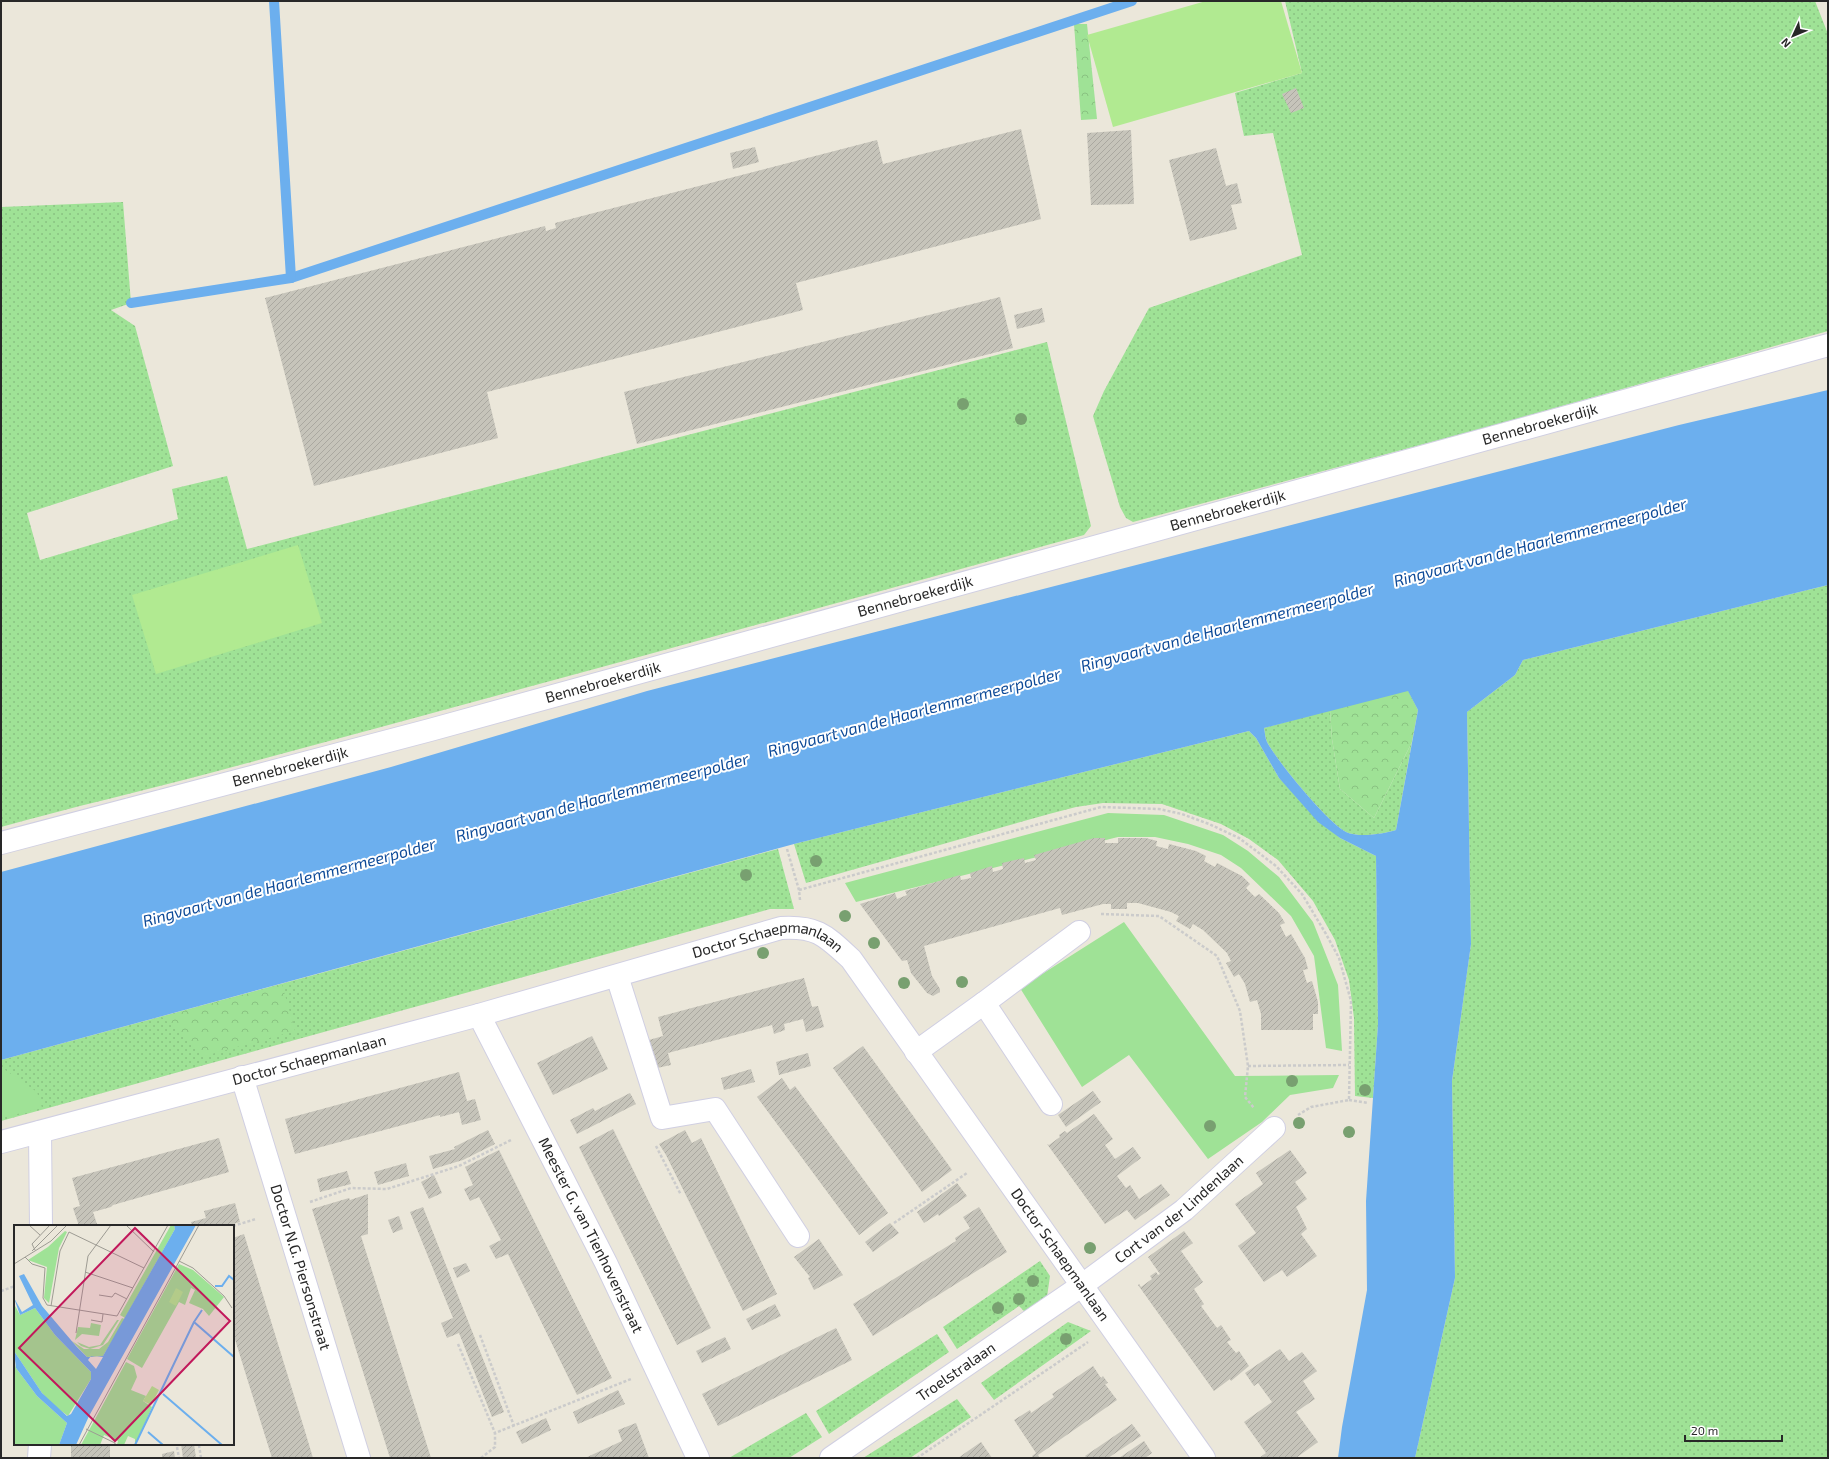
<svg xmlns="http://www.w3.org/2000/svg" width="1829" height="1459" viewBox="0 0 1829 1459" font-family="'Exo 2',sans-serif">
  <defs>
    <pattern id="grass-dots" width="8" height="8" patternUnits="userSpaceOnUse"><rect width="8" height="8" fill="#9fe296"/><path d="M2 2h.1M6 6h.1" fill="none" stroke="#89c281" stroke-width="1.8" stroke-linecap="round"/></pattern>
    <pattern id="forest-crowns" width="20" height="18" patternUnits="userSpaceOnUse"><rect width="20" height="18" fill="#9fe296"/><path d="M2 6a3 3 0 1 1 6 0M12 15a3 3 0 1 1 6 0" fill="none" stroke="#89c281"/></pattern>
    <pattern id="building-hatch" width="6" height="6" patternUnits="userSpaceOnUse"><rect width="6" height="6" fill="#c6c4ba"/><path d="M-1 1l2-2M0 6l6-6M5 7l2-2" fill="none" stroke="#aaa8a0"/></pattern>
  </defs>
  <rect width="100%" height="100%" fill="#ebe7da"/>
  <g fill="url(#grass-dots)">
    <polygon points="1285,1 1815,1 1828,34 1828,331 1484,428 1133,522 1126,518 1120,507 1093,416 1104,391 1149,308 1302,255 1273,133 1244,136 1235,93 1302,73"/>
    <path d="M123 202 131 303 111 310 135 326 173 466 27 513 40 560 178 519 172 489 227 476 247 549 1047 342 1091 526 1084 535C794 615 504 694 214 772 143 791 72 807 1 827V207Z"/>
    <polygon points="1828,585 1828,1458 1415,1458 1455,1278 1452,1081 1471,944 1467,712 1515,675 1523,660"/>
    <path d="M1330 710 1332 739 1340 789 1374 818 1412 742 1396 830C1383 834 1359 838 1346 832 1328 823 1277 761 1267 742 1265 738 1265 732 1264 728Z"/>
    <polygon points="1249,731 1256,738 1279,778 1340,838 1376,856 1378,1024 1373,1098 1355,1096 1354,1018 1349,980 1335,940 1313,901 1278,860 1249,839 1221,824 1162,804 1103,803 1076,807 1049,814 806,883 794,844"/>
    <polygon points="778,849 794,909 770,909 1,1121 1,1060"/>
    <polygon points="1040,1261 1050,1276 1047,1297 1026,1313 1019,1306 957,1349 943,1327"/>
    <polygon points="1068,1322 1091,1331 994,1400 981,1383"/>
    <polygon points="937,1334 949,1352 829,1434 816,1411"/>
    <polygon points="957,1399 971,1417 910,1458 863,1458"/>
    <polygon points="806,1413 822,1437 789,1458 729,1458"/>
  </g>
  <g fill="url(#forest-crowns)">
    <polygon points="1074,24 1087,24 1097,119 1081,120"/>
    <polygon points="1408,690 1418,710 1412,742 1374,818 1340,789 1332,739 1330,710"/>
    <polygon points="282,984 295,1031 204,1056 162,1017"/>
  </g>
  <g fill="#9fe296">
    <polygon points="1108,813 1164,815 1223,835 1248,851 1279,877 1313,922 1338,985 1342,1051 1326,1048 1314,956 1291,916 1241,868 1221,855 1188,844 1155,837 1118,837 856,902 845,883"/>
    <polygon points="1124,922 1235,1076 1339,1075 1333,1088 1290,1095 1262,1122 1208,1159 1129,1055 1082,1087 1020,988"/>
    <polygon points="1,1067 37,1092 42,1108 1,1118"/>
  </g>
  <g fill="#b1ea91">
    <polygon points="1206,1 1281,1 1302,73 1113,127 1087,35"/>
    <polygon points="298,545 322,623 156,674 132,595"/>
  </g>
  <path fill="#6cafee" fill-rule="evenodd" d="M1828 390V585L1523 660 1515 675 1467 712 1471 944 1452 1081 1455 1278 1415 1458H1338L1342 1427 1367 1290 1366 1201 1378 1024 1376 856 1340 838 1318 822 1279 778 1256 738 1249 731 794 844 1 1060V872L391 767 647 691 1679 425ZM1408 691 1418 710 1396 830C1383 834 1359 838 1346 832 1328 823 1277 761 1267 742 1265 738 1265 732 1264 728Z"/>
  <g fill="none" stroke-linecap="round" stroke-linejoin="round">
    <g stroke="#6cafee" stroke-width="10">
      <polyline points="291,278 1132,1"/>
      <polyline points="131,303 291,278 274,1"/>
    </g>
  </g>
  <g fill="url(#building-hatch)">
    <polygon points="1296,88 1304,108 1291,113 1282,94"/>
    <polygon points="1021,129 1041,219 796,283 803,310 487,392 498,438 314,486 265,298 545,226 546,231 556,228 555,223 877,140 883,164"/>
    <polygon points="1131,130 1134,204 1091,205 1087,133"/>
    <polygon points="755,147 759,162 733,169 730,153"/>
    <polygon points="1216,148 1226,186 1237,183 1242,203 1231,205 1237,229 1190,241 1169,160"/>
    <polygon points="1000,297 1013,348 637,444 624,392"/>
    <polygon points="1042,308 1045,322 1017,329 1014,315"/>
    <polygon points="1094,838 1105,838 1105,843 1118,843 1118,838 1146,838 1157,841 1156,846 1168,849 1169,844 1196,851 1206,856 1204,861 1215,867 1217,863 1242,876 1250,884 1246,888 1255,897 1259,894 1279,913 1285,923 1280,925 1286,937 1291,934 1305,958 1308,969 1303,970 1307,983 1312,981 1318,1002 1318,1014 1313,1014 1313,1030 1261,1030 1261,1014 1257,1000 1250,1002 1245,984 1239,974 1234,977 1226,963 1231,961 1227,953 1203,930 1193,924 1190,929 1176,921 1179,916 1171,912 1138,903 1127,903 1127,909 1111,909 1111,904 1103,904 1062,915 1060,908 924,946 932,976 940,989 940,992 933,996 927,993 911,973 907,960 902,961 860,904 895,893 897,899 907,895 905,891 960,875 961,880 971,878 970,873 992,866 993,872 1003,869 1002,863 1024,858 1025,863 1036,860 1034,855"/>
    <polygon points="804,978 812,1007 818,1006 824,1027 806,1032 803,1019 784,1024 785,1030 774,1034 772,1025 668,1053 671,1065 657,1068 649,1040 663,1036 658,1017"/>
    <polygon points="592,1036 608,1069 553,1095 537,1063"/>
    <polygon points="863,1046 952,1170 922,1192 833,1068"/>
    <polygon points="808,1053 811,1066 779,1075 776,1062"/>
    <polygon points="751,1069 755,1082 724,1090 721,1078"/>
    <polygon points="459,1072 467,1101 475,1099 481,1120 462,1125 459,1112 440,1117 440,1115 295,1154 285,1119"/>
    <polygon points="782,1078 790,1090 795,1086 888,1213 859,1235 757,1097"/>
    <polygon points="1093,1091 1101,1102 1066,1127 1058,1115"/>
    <polygon points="630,1093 636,1104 577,1134 570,1120 593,1108 595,1111"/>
    <polygon points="1094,1114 1113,1139 1105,1145 1115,1159 1133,1147 1141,1158 1117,1176 1126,1188 1130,1185 1139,1199 1161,1184 1170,1195 1135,1220 1127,1210 1105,1224 1047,1144 1049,1145 1060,1137 1059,1135 1065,1131 1067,1133"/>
    <polygon points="613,1129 711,1328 677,1345 579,1147"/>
    <polygon points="488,1130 495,1144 463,1160 433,1169 429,1156 455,1149 454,1147"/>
    <polygon points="685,1130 692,1143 701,1138 777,1294 743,1311 666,1155 659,1144"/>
    <polygon points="219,1138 229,1172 113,1205 111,1207 93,1212 97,1224 79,1226 73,1208 80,1206 72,1178"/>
    <polygon points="499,1150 612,1378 577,1395 508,1254 496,1259 489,1246 501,1240 479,1197 470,1201 464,1189 473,1185 465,1167"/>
    <polygon points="1290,1150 1307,1173 1295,1182 1307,1199 1296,1207 1307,1229 1301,1234 1317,1256 1287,1277 1282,1270 1264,1282 1238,1246 1256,1233 1235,1204 1263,1184 1256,1173"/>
    <polygon points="406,1163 409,1176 378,1185 374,1172"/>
    <polygon points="347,1171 351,1184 320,1192 317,1179"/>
    <polygon points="434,1175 442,1193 429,1199 421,1182"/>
    <polygon points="957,1183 967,1196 939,1216 938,1214 924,1223 917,1212"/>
    <polygon points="368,1194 368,1234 361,1236 431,1458 390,1458 312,1209 349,1198 350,1200"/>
    <polygon points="235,1203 240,1222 227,1226 192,1226 191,1222 206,1218 204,1211"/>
    <polygon points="423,1207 504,1412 492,1417 459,1333 447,1338 441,1323 453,1318 410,1212"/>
    <polygon points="979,1207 1007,1252 873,1336 853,1304 956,1241 955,1238 970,1228 963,1217"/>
    <polygon points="399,1216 403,1229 393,1233 388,1220"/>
    <polygon points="890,1223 899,1233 873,1252 865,1242"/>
    <polygon points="1184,1231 1193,1243 1181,1251 1203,1282 1194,1289 1204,1304 1201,1306 1217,1328 1221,1325 1231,1340 1227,1342 1236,1353 1239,1351 1249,1366 1231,1381 1230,1379 1214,1391 1138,1285 1139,1284 1141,1287 1152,1279 1150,1276 1156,1272 1158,1275 1160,1274 1148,1257"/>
    <polygon points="244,1234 304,1428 313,1458 272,1458 246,1375 233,1333 233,1238"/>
    <polygon points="819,1239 843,1275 814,1290 808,1278 810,1277 794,1257"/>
    <polygon points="466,1263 470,1271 457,1278 453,1268"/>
    <polygon points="775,1304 781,1316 752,1330 746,1319"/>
    <polygon points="836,1328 852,1360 718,1426 702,1394"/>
    <polygon points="725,1337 731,1349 702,1363 696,1351"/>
    <polygon points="1280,1349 1289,1361 1302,1352 1317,1371 1303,1381 1315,1399 1296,1412 1318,1442 1296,1458 1259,1458 1266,1453 1244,1422 1272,1402 1258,1383 1254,1386 1245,1373"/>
    <polygon points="1093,1366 1101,1378 1103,1376 1108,1383 1105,1384 1117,1400 1038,1455 1040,1458 1033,1458 1032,1456 1036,1453 1014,1420 1030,1410 1031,1413 1054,1397 1052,1394"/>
    <polygon points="618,1390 625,1404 578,1424 573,1412"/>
    <polygon points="546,1418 551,1430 522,1444 516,1432"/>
    <polygon points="636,1423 649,1458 585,1458 622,1441 618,1430"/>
    <polygon points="1132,1424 1141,1436 1108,1458 1087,1458 1085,1456"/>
    <polygon points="1144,1441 1152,1453 1145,1458 1119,1458"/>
    <polygon points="981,1442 992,1458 958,1458"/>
    <rect x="71" y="1444" width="39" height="14"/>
    <polygon points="181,1444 194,1444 196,1458 183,1458"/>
    <polygon points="174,1451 175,1458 162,1458 162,1454"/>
  </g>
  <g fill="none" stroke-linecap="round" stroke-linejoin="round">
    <defs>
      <g id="minor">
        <path id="s1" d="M1 843 430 730 1828 345"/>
        <polyline points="617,976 662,1118 715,1109 798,1236"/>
        <polyline points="984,1003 1079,932"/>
        <path id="s2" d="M479 1015 606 1263 698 1458"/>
        <polyline points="916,1052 984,1003 1051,1104"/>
        <path id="s3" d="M242 1077 359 1458"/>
        <polyline points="40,1132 41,1226"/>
        <path id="s4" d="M1 1142 479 1015 781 928C817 926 825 935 851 959L1204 1458"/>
        <polyline points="39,1458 40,1444"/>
        <path id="s5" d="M831 1458 1081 1286 1184 1210 1274 1128"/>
      </g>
    </defs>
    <use href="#minor" stroke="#d0cfe2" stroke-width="24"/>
    <g stroke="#cbcbcb" stroke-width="2.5" stroke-dasharray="3 2" stroke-linecap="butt">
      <polyline points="787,849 799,890"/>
      <polyline points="800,900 799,890 1101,807 1159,809 1182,814 1209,824 1239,838 1276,866 1302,894 1326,934 1339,958 1351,1001 1349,1100 1311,1107 1298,1115"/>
      <polyline points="1101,914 1159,916 1217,956 1240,1011 1248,1066 1245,1097 1254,1108"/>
      <polyline points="1248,1066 1349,1065"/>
      <polyline points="1349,1100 1368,1103"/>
      <polyline points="656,1146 681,1195"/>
      <polyline points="310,1202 351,1188 387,1189 459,1166 511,1140"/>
      <polyline points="894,1223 967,1173"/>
      <polyline points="233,1226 256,1219"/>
      <polyline points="1,1291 15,1286"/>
      <polyline points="480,1335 514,1426"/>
      <polyline points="458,1344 495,1433"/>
      <polyline points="199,1445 201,1458"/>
      <polyline points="177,1447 179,1458"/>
      <polyline points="481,1458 495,1447 495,1433 631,1379"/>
      <polyline points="917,1458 1088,1342"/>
    </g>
    <use href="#minor" stroke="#fff" stroke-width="22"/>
  </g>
  <g fill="#78a070">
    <circle cx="963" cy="404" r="6"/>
    <circle cx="1021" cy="419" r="6"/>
    <circle cx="816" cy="861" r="6"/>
    <circle cx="746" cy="875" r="6"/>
    <circle cx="845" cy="916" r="6"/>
    <circle cx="874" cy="943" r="6"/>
    <circle cx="763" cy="953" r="6"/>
    <circle cx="962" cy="982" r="6"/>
    <circle cx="904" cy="983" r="6"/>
    <circle cx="1292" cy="1081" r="6"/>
    <circle cx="1365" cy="1090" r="6"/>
    <circle cx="1299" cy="1123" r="6"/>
    <circle cx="1210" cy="1126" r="6"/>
    <circle cx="1349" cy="1132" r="6"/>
    <circle cx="1090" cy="1248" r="6"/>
    <circle cx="1033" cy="1281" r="6"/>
    <circle cx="1019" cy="1299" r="6"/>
    <circle cx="998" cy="1308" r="6"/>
    <circle cx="1066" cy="1339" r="6"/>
  </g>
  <g text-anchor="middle" stroke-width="4" stroke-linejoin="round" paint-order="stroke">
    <g font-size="15" fill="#282828" stroke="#fff">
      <text dy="5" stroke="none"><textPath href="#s1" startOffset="1595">Bennebroekerdijk</textPath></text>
      <text dy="5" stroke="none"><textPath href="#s1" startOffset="1271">Bennebroekerdijk</textPath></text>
      <text dy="5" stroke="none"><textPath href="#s1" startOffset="947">Bennebroekerdijk</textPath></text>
      <text dy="5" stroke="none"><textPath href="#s1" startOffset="623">Bennebroekerdijk</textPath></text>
      <text dy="5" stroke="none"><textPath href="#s1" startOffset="299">Bennebroekerdijk</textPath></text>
      <text dy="5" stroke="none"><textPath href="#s4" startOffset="796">Doctor Schaepmanlaan</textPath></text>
      <text dy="5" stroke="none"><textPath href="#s4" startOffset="319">Doctor Schaepmanlaan</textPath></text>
      <text dy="5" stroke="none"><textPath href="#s5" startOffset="428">Cort van der Lindenlaan</textPath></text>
      <text dy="5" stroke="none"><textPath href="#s2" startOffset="247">Meester G. van Tienhovenstraat</textPath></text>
      <text dy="5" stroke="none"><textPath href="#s4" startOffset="1251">Doctor Schaepmanlaan</textPath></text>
      <text dy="5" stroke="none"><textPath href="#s3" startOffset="199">Doctor N.G. Piersonstraat</textPath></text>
      <text dy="5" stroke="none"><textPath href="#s5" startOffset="152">Troelstralaan</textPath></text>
    </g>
    <g font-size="16" font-style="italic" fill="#0d4a98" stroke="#fff">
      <text transform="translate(1540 542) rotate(-15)" y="6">Ringvaart van de Haarlemmermeerpolder</text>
      <text transform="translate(1227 627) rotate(-15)" y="6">Ringvaart van de Haarlemmermeerpolder</text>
      <text transform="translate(914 712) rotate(-15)" y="6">Ringvaart van de Haarlemmermeerpolder</text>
      <text transform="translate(602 797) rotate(-15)" y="6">Ringvaart van de Haarlemmermeerpolder</text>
      <text transform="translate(289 882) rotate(-15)" y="6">Ringvaart van de Haarlemmermeerpolder</text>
    </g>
  </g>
  <g transform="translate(14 1225)">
    <rect width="220" height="220" fill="#ebe7da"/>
    <path d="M157 0H160L161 4 111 93 106 90ZM165 39 179 45 210 72 195 91 189 84 175 78 181 65 177 63 171 80 165 77 128 143 113 134ZM0 79 6 90 21 83 41 110 77 147V154L54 191 38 179 28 168 0 126ZM108 93 111 94 89 131 73 132 58 116 70 124H85L94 117ZM0 136 2 143 23 171 53 198 45 220H0ZM112 137 120 141 123 152 117 165 132 171 129 176 138 182 121 220V214L114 211 110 220H103L104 216 90 210 86 220H67Z" fill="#9fe296"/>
    <path d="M51 6 53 7 45 23 35 78 30 73 33 42 14 35 34 22Z" fill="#9fe296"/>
    <path d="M103 95H105L89 120 76 124 67 121 63 117 75 122 86 120ZM77 98 87 100 85 111 68 109 61 115 64 102 76 103Z" fill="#9fe296"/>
    <path d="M162 63 169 67 162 81 155 77ZM138 161 145 165 137 180 129 176Z" fill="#b1ea91"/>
    <path d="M160 0H182L75 191 62 220H45L53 198 23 171 2 143 0 126 28 168 53 191 57 189 77 154V147L41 110 21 83 6 90 0 73 8 87 19 80 5 51 10 49 28 81 62 121 73 132 89 131 161 4ZM77 131 89 132 82 144 74 135Z" fill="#6cafee" fill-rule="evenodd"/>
    <path fill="none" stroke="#6cafee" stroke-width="2" d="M201 61H208L215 51 220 55M188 85 180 97 220 132M149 169 208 220M134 207 149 220M121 220 180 97"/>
    <path fill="none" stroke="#9d9b93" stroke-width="1" d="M15 0 26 10M112 0 140 27M21 25 18 19 36 0M18 26 44 0M11 32 18 39 31 43 29 73 33 80 103 91 154 0M165 36 179 43 210 71 218 83M0 39 37 16 53 0M71 47 119 63M85 70 98 72 101 68 113 74M37 81 46 26 55 7 130 43M77 95 88 97 89 89M62 108 74 31 97 0M72 204 101 218V220M65 220 185 0"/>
    <path fill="#c2185b" fill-opacity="0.15" stroke="#c2185b" stroke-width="2" d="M121 3 216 96 101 216 5 123Z"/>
    <rect width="220" height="220" fill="none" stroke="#282828" stroke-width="2"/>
  </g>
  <rect width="1829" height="1459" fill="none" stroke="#282828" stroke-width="4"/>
  <g transform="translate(1793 36) rotate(226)" stroke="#ffffff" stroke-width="3" paint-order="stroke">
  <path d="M0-3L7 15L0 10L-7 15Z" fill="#282828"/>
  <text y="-6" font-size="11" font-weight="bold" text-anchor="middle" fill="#282828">N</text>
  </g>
  <path d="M1685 1435v6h97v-6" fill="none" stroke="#282828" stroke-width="2"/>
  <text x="1691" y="1435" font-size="12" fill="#282828" stroke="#ffffff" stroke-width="3" paint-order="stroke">20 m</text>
</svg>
